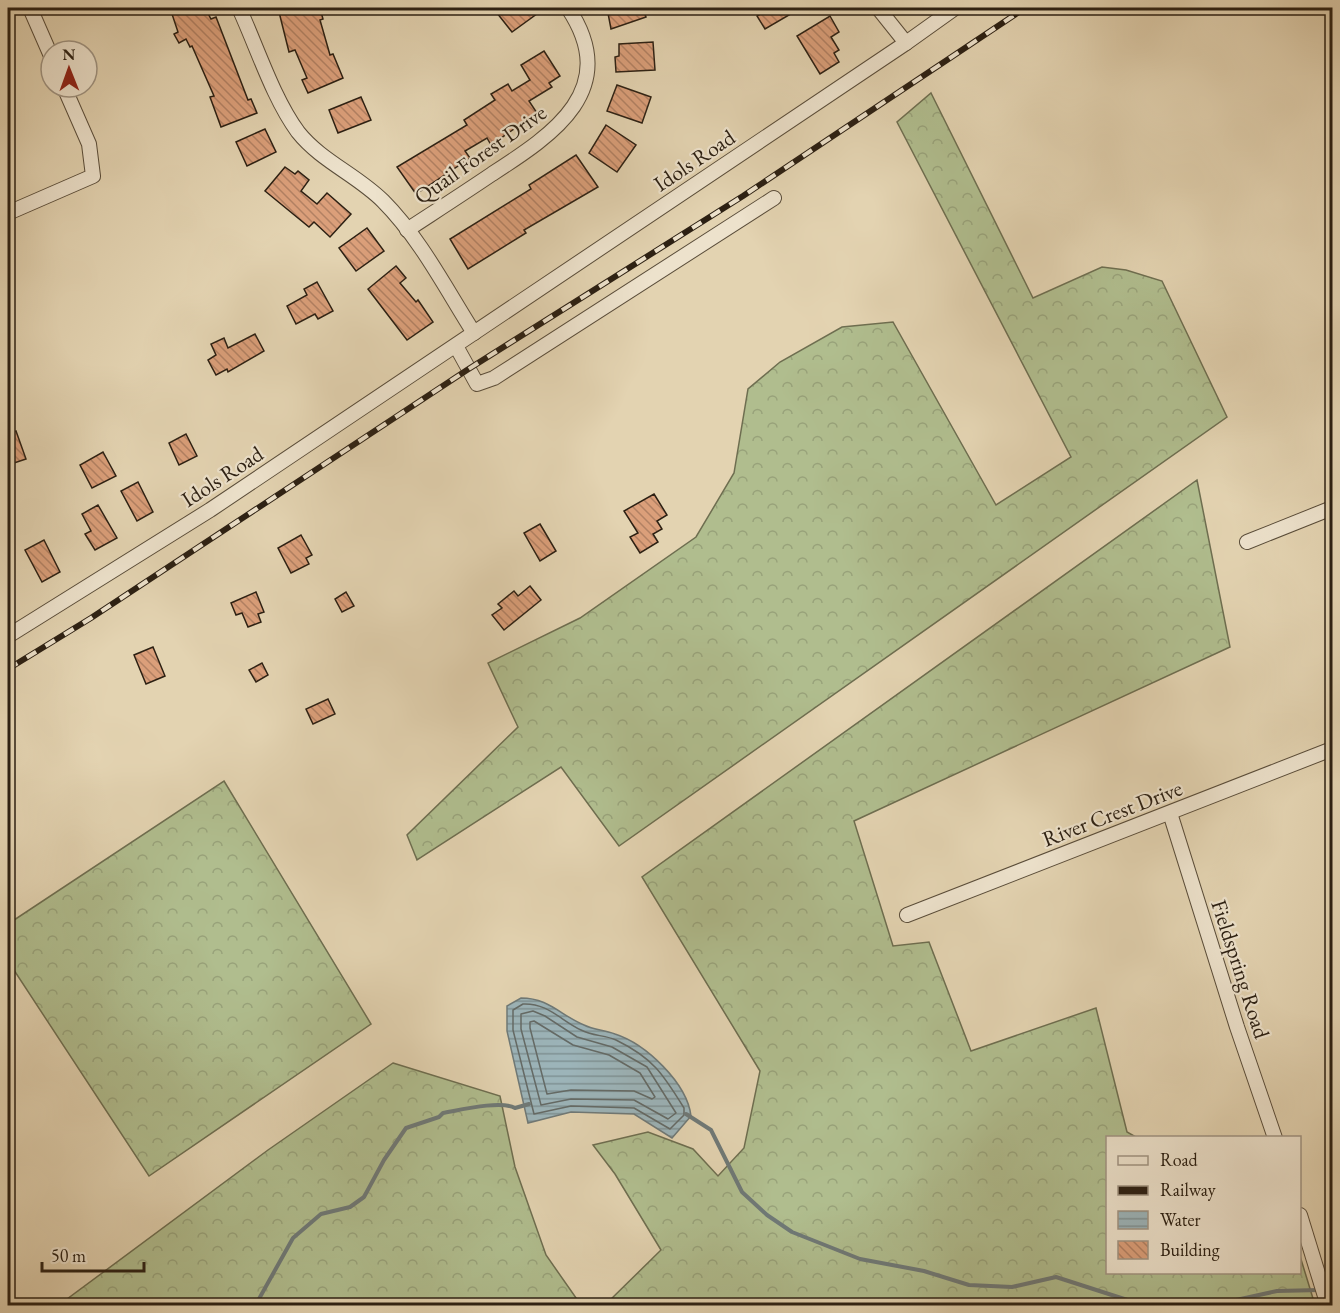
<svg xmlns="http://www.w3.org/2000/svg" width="1340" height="1313" viewBox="0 0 1340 1313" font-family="'EB Garamond',serif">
  <defs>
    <pattern id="forest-crowns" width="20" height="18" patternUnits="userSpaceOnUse" patternTransform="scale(1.5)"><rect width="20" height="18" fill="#b0bd8e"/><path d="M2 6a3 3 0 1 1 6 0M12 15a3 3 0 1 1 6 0" fill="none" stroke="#98a27a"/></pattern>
    <pattern id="water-rules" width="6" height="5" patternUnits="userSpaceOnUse" patternTransform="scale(1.5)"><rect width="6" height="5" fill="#9cb4b9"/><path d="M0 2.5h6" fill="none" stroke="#7f9295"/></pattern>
    <pattern id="building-back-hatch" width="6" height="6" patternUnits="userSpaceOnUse" patternTransform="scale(1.5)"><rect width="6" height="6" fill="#db9f7a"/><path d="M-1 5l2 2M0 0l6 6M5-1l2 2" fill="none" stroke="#b28163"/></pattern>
  </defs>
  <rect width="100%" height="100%" fill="#e3d3b1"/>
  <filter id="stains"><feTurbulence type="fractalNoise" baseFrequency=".00333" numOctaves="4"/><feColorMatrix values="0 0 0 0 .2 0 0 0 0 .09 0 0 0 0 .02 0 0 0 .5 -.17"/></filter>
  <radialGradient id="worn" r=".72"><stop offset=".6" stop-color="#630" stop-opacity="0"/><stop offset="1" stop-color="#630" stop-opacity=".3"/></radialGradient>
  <g fill="url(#forest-crowns)" stroke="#6e6e50" stroke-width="1.5">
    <polygon points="931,93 1033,298 1102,267 1126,270 1162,281 1227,417 619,846 561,767 417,860 407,835 518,727 488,663 580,618 696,537 734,473 748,389 780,362 842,327 893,322 996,505 1071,457 897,122"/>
    <polygon points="1197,480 1230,647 854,821 893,946 929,942 971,1051 1096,1008 1127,1132 1136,1137 1108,1138 1108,1272 1300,1272 1300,1256 1315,1305 605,1305 661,1250 615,1174 593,1145 648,1132 693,1149 718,1176 744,1148 760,1071 642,877"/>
    <polygon points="224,781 371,1024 149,1176 8,961 8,924"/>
    <polygon points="393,1063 500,1096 515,1167 546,1255 581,1305 59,1305 268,1150"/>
  </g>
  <path fill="url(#water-rules)" stroke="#6f7977" stroke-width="1.5" d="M521 998C549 998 560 1015 584 1025 594 1030 605 1030 615 1034 646 1044 687 1083 691 1116L672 1138 634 1114 571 1112 528 1123 507 1031V1006Z"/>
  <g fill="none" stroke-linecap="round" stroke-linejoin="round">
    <g stroke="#646a66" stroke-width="1.5">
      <path d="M523 1004C548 1003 560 1020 581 1030 592 1036 605 1035 616 1040 653 1058 663 1074 684 1108V1115L670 1129 634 1108 571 1106 534 1114 513 1030V1010Z"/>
      <polygon points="533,1011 545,1016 577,1037 612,1047 647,1067 676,1113 668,1119 634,1100 571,1099 541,1105 521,1029 521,1014"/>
      <polygon points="534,1021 573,1045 609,1055 640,1073 655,1097 652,1099 634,1091 571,1090 547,1094 530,1028 530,1022"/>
    </g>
    <g stroke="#6f7977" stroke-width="4">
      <polyline points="686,1114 711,1130 742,1192 767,1215 792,1232 860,1259 924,1271 969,1285 1012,1287 1056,1277 1146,1306"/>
      <path d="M255 1306 293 1238 321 1214 350 1207 364 1197 384 1160 406 1128 439 1117 443 1113C460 1110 501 1100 515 1108L529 1104"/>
      <polyline points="1161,1306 1188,1302 1218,1304 1277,1291 1320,1290"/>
    </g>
  </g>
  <g fill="url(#building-back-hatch)" stroke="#2c2013" stroke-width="1.5">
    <polygon points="170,8 205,8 211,19 216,17 248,100 251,99 257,113 221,127 210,97 214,96 192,46 190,47 186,39 179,43 174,34 178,32"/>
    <polygon points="278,8 320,8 323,19 320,20 330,55 333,54 343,78 308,93 302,80 307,78 295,50 289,52"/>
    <polygon points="493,8 545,8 512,32"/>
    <polygon points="607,8 643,8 646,17 611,29"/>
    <polygon points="771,8 801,8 765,29 757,16"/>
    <polygon points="830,16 839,32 831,37 839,50 834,53 839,62 820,74 797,36"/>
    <polygon points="653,42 655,70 616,72 615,57 619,56 619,44"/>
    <polygon points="544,51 560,76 549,83 552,87 529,101 537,113 491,145 487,138 465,151 470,158 416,194 397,167 467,125 464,120 495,100 491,94 508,84 512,91 530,80 521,65"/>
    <polygon points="617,85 651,97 642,123 607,111"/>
    <polygon points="361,97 371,120 338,133 329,110"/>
    <polygon points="606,125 636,145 617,172 589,153"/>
    <polygon points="265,129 276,152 247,166 236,142"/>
    <polygon points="576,155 598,187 524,230 526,233 468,269 450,239 531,189 529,185"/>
    <polygon points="285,167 295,174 298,171 309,180 301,191 317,204 327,193 351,214 330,237 314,222 309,227 265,191"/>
    <polygon points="367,228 384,251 356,271 339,248"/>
    <polygon points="396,266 406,278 400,283 416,302 418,300 433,322 407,340 368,289"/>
    <polygon points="317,282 333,311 318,319 315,314 296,324 287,306 307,295 304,289"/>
    <polygon points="255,334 264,351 228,372 227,369 216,375 208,360 216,355 211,344 224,338 228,348"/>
    <polygon points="16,431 26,459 8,465 8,434"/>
    <polygon points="186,434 197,456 179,465 169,443"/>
    <polygon points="103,452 116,476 92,488 80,465"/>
    <polygon points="138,482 153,512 137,521 121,491"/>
    <polygon points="654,494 667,515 657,521 662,529 653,534 658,542 640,553 630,537 638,533 624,511"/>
    <polygon points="98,505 117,538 95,550 85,534 91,531 82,514"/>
    <polygon points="540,524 556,551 540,561 524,533"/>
    <polygon points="301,535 312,555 306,558 309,564 291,573 278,548"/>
    <polygon points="44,540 60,572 42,582 25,550"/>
    <polygon points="530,586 541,600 504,630 492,615 502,608 498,604 514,591 518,596"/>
    <polygon points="256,592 264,612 258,614 261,622 248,627 242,613 236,615 231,603"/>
    <polygon points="346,592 354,606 342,612 335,599"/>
    <polygon points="153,647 165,676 146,684 134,655"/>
    <polygon points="262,663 268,675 256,682 249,670"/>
    <polygon points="328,699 335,714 313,724 306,709"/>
  </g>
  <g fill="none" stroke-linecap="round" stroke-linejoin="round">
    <defs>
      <g id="minor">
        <polyline points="30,8 51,56"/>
        <path d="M239 8C257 47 273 98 298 132 321 161 357 175 383 201 420 238 446 289 474 333"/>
        <polyline points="878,8 906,43"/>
        <polyline points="8,213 93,176 89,144 64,87"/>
        <path d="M407 230C436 211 464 193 492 174 554 134 622 89 568 8"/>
        <polyline points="456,346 477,384 494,378 774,198"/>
        <polyline points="1247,542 1332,508"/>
        <polyline points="8,636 210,510 906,43 955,8"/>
        <polyline points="1170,813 1237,1027 1275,1138"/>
        <polyline points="907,915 1332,749"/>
        <polyline points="1300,1215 1328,1306"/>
      </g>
    </defs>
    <use href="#minor" stroke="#5a4d3a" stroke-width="16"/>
    <use href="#minor" stroke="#ede2cc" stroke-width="14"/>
    <defs>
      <polyline id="rail" points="8,669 91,618 467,370 743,196 1025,8"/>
    </defs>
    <use href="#rail" stroke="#2c2013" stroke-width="6"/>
    <use href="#rail" stroke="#ede2cc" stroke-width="4" stroke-dasharray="11" stroke-linecap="butt"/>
  </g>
  <g text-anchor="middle" stroke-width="4.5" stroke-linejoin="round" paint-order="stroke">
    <g font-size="22" fill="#2c2013" stroke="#ede2cc">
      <text transform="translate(480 154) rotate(-35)" y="8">Quail Forest Drive</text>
      <text transform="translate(694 160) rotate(-34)" y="8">Idols Road</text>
      <text transform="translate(222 476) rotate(-33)" y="8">Idols Road</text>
      <text transform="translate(1112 813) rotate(-21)" y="8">River Crest Drive</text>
      <text transform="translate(1241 969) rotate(72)" y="8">Fieldspring Road</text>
    </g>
  </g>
  <rect width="1340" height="1313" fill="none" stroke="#e3d3b1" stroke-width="30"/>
  <rect x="9" y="9" width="1322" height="1295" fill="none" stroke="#2c2013" stroke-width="3"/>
  <rect x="15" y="15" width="1310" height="1283" fill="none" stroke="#2c2013" stroke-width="1.5"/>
  <rect x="1106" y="1136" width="195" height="138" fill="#ede2cc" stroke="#a09482" stroke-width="1.5"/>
  <rect x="1118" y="1156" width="30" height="9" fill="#ede2cc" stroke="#a09482" stroke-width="1.5"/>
  <text x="1160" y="1166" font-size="18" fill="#2c2013">Road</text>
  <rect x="1118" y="1186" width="30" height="9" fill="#2c2013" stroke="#a09482" stroke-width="1.5"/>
  <text x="1160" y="1196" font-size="18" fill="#2c2013">Railway</text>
  <rect x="1118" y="1211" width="30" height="18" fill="url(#water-rules)" stroke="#a09482" stroke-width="1.5"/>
  <text x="1160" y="1226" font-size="18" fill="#2c2013">Water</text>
  <rect x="1118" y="1241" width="30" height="18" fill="url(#building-back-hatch)" stroke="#a09482" stroke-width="1.5"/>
  <text x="1160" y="1256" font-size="18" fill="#2c2013">Building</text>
  <g transform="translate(69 69) rotate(359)"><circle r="28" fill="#ede2cc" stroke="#a09482" stroke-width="1.5"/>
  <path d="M0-4.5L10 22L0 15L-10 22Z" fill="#8f2418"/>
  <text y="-9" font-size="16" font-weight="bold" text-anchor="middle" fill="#2c2013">N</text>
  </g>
  <path d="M42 1262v9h102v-9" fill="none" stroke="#2c2013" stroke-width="3"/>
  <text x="51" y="1262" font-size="18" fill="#2c2013" stroke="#ede2cc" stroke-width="4.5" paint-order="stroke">50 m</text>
  <rect width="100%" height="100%" filter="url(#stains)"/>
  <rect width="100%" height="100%" fill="url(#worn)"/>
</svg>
